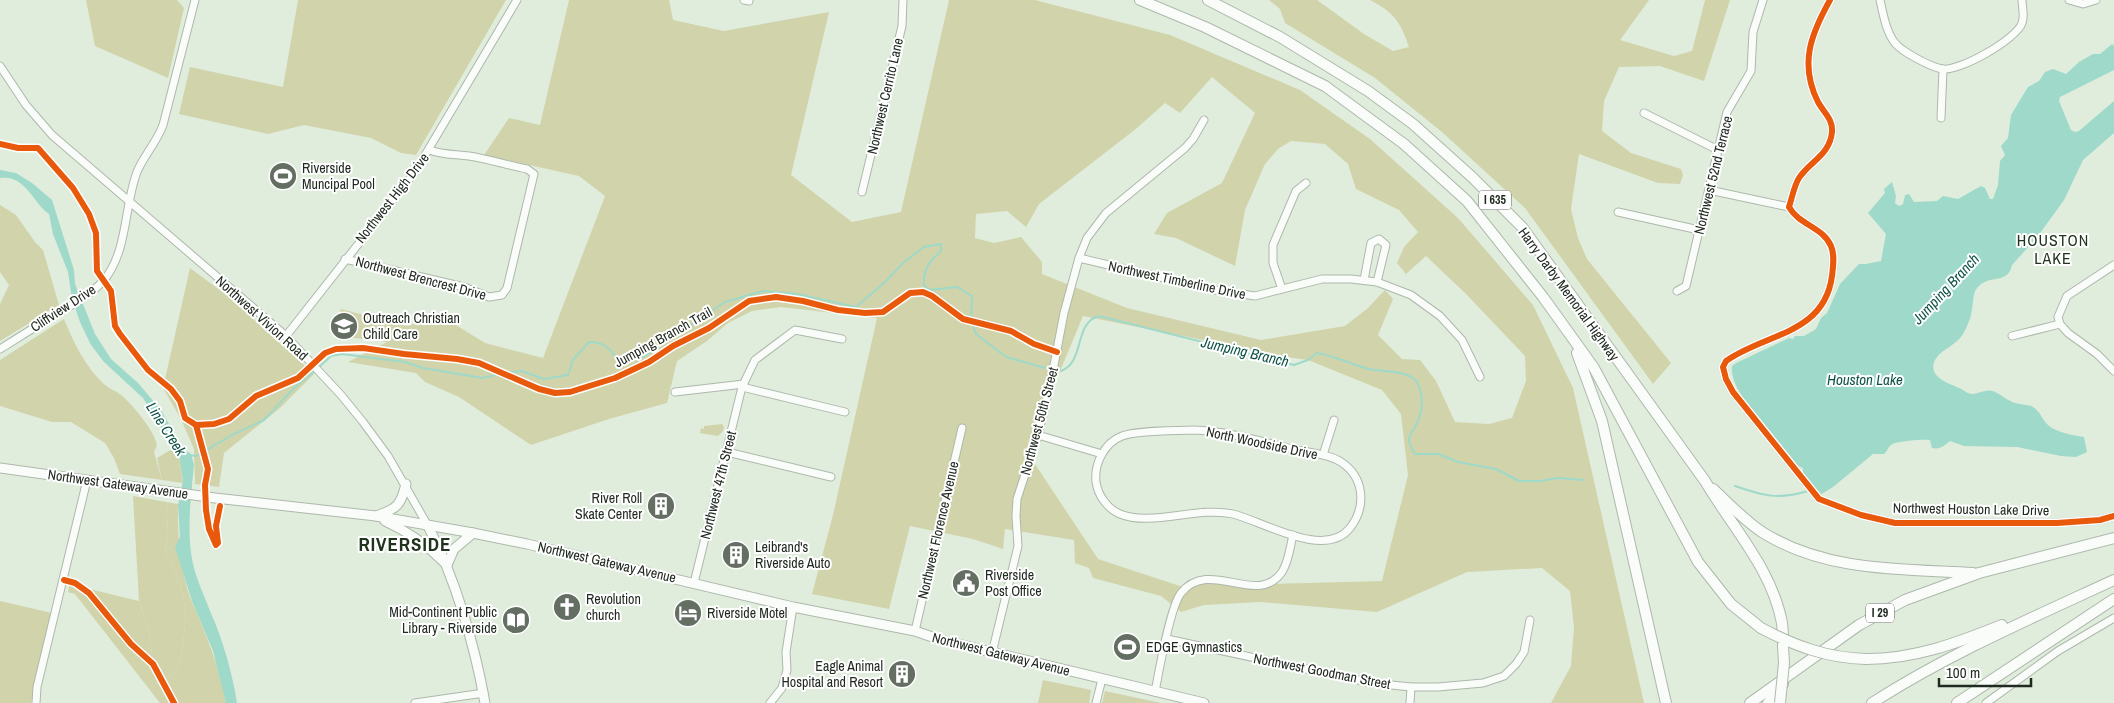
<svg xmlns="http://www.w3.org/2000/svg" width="2114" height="703" viewBox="0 0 2114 703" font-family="'Archivo Narrow',sans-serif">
  <rect width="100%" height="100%" fill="#e0eddd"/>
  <g fill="#d1d3ab">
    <polygon points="0,205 16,215 35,242 43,250 59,305 0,341 0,304 9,285 0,272"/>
    <polygon points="190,268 225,294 314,374 280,408 224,453 219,487 195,484 194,449 181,419 163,388"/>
    <polygon points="341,309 401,325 398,333 391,335 387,342 339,336 340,331 334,329"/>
    <path d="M64 319C74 343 85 367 105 385 110 389 116 391 121 395 133 405 154 430 157 445L154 452 162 480 120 474 114 458 105 443 71 422H52L0 406V360Z"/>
    <polygon points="722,424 724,427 723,431 718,436 700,433 701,428 704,429 704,426"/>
    <path d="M133 496 166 502 168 532 165 554C176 568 183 589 185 608 187 617 182 661 177 669 173 676 166 678 158 679L154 669 149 632 139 601Z"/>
    <polygon points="1105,691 1161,703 1102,703"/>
  </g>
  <g fill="#d1d3aa" fill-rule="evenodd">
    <polygon points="86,0 177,0 184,8 168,78 95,46"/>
    <polygon points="298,0 506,0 416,155 401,153 371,138 304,125 268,134 179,114 190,67 283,87"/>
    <path d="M569 0H669L673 20 724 31 829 12 791 175 852 222 901 212 949 0H1035L1170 35 1300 90 1370 139 1458 218 1533 305 1573 388 1644 703H1551L1571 666 1574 627 1570 591 1542 568 1467 572 1377 612 1261 602 1204 605 1181 612 1161 596 1093 578 1089 568 1075 563 1074 540 1005 529 1003 549 973 539 910 526 889 609 812 594 833 515 877 318 781 307 752 311 728 323 707 341 677 361 667 403 609 419 531 445 459 397 425 382 416 373 348 362 387 342 391 335 398 332 401 325 408 326 438 314 485 343 543 358 605 196 579 176 484 155 509 118 540 125ZM1212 77 1255 113 1222 183 1167 213 1154 234 1176 238 1235 266 1245 210 1265 164 1278 149 1291 141 1325 144 1348 164 1356 189 1399 210 1418 232 1404 247 1397 263 1406 274 1426 256 1466 294 1525 356 1526 381 1512 418 1489 424 1455 422 1436 381 1420 360 1402 359 1378 335 1393 299 1385 290 1368 308 1345 326 1261 340 1127 308 1042 274V262L1021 237 994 243 975 238 976 214 1007 211 1026 227 1039 204 1137 128 1165 103 1180 113ZM1083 316 1293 358 1308 360 1382 390 1401 414 1408 475 1382 581 1267 584 1206 579 1186 588 1098 559 1031 458 1045 407Z"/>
    <path d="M1269 0H1317L1364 34 1393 51 1409 47C1401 23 1394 12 1370 0H1649L1620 40 1674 56 1692 51 1705 0H1730L1704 81 1660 66 1619 67 1604 101 1602 131 1631 153 1681 169 1683 175 1680 184 1658 183 1579 154 1571 209 1578 238 1587 259 1671 363 1653 384 1525 208 1442 132 1375 78 1285 23 1280 9Z"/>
    <polygon points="172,449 179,455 183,483 162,480 157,458"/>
    <path d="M166 502 178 504C177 533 181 575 192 602 207 636 219 666 226 703H160L75 594 68 592 71 579 85 588 139 601 149 632 154 669 158 679C166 678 173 676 177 669 182 661 187 617 185 608 183 589 176 568 165 554L168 532Z"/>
    <polygon points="0,601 52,613 31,703 0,703"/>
    <polygon points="1043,680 1091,690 1089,703 1038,703"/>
  </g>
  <g fill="#9ed9c9">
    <path d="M2112 44 2114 46V70L2060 97 2059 101 2071 130 2075 132 2079 131 2114 101V133L2083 160 2064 200 2038 236 2012 265C2008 284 1992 275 1980 285 1972 291 1974 300 1972 309 1971 318 1967 327 1963 334 1956 346 1941 349 1935 360 1927 377 1949 383 1959 388 1964 390 1967 394 1973 394 1980 393 1988 388 1995 392 2002 395 2008 401 2015 403 2021 405 2028 404 2033 407 2041 412 2042 420 2048 425 2057 433 2073 435 2084 437L2087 452 2076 457 2061 456 2017 447 1964 446 1950 441C1945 445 1940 450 1932 448L1930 440C1925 439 1895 441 1891 445 1888 447 1887 452 1884 454H1873L1833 487 1820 495 1803 475V468L1794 464C1778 443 1728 391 1732 366L1736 363 1789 338 1793 339 1795 336H1804L1816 329 1821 318 1827 313 1840 284 1859 264H1866L1881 261 1886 234 1868 213 1885 193 1884 189 1892 182 1896 196 1895 203 1899 206 1903 204 1905 195 1909 194 1914 202 1937 201 1943 196 1958 199 1981 186 1985 188 1990 199H1993L1998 185 2000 161 2005 155 2001 146 2008 138 2011 115 2028 87 2039 81 2045 72 2053 69 2066 74 2079 62 2093 54H2100Z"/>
    <polygon points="279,163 296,176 287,187 270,175"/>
    <path d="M0 170 16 173 32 183 52 200 74 270 75 284 95 334 111 359 138 383 161 410 173 431 177 444 191 454 194 465C191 497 186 532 193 564 197 581 204 595 210 611 223 640 232 672 237 703H226L213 651 192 601 175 547 180 537 178 505 183 481 179 455 174 452 158 422 143 398 104 362 91 345 80 322 72 299 68 272 53 234 49 214C32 202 26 175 0 178Z"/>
  </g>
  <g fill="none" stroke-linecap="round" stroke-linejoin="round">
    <g stroke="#9ed9c9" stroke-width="2">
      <path d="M319 367 331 356 342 354 405 362 423 368 482 378 504 373 522 371 544 379 568 375 573 360 589 342C603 342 609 347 617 359L643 357 725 302 763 291 797 294 856 307 884 283 903 263 924 247 941 244V251C930 261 923 269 924 285L929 290 957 287 972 296 971 320 976 334 1006 357 1045 368"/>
      <path d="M1061 371C1086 361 1073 323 1099 316L1294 365 1308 360 1317 353C1334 356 1348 363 1365 368 1378 372 1396 370 1407 375 1425 381 1424 409 1417 423 1410 438 1404 436 1415 454H1438L1458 462 1496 469 1519 481H1540L1558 478 1583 480"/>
      <polyline points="189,455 196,456 232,435 264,420 294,388 316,370"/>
      <path d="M1735 486C1764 496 1778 500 1808 491"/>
    </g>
    <defs>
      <g id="minor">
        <polyline points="744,0 749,1"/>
        <path d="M1830 0C1811 34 1799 64 1818 102 1824 113 1833 119 1832 132 1830 155 1809 162 1799 178 1794 186 1792 198 1789 207 1799 225 1823 227 1831 246 1835 255 1833 267 1832 276 1824 335 1765 333 1726 361L1723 367 1726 379 1733 392 1819 499 1861 515 1895 523H2057L2100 520 2114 516"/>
        <path d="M1880 0C1883 13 1886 32 1895 43 1902 52 1931 67 1942 69 1959 72 2017 39 2022 23 2025 16 2022 7 2022 0"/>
        <polyline points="2069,0 2083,4 2096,0"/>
        <polyline points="0,66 26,105 52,135 286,336 341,395 363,422 388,456 428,526"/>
        <polyline points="1644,113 1718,150"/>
        <polyline points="1941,118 1943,69"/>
        <polyline points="1709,190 1789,207"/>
        <polyline points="862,192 902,26 903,0"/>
        <polyline points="1618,212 1699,230"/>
        <polyline points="1079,258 1215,290 1255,296 1322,279 1351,279 1377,282 1411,295 1440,316 1462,340 1480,377"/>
        <path d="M345 259 464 287 489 297 502 295 507 288 534 174 527 169C507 165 488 159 469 156 455 154 442 155 430 150"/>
        <polyline points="2114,265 2067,296 2058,317 2060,324 2068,333 2097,354 2114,371"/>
        <polyline points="1364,280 1371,243 1379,239 1386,245 1377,282"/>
        <polyline points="1282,289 1273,263 1273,245 1296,191 1306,183"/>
        <polyline points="1677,291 1686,286 1727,112 1751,71 1753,32 1763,0"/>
        <polyline points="286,336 415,172 517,0"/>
        <polyline points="2012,336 2060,324"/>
        <path d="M0 349C21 336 41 323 62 311 76 302 93 293 104 280 128 251 124 206 137 172 144 155 157 142 163 125L195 0"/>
        <polyline points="742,387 845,412"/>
        <polyline points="675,392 744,384"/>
        <path d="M1194 430C1229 431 1263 442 1297 450 1311 453 1329 454 1341 462 1364 477 1367 506 1350 528 1325 560 1262 521 1233 514 1198 506 1151 527 1120 514 1108 509 1098 496 1096 482 1094 464 1104 443 1122 436 1139 430 1174 431 1194 430Z"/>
        <polyline points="1038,435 1102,454"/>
        <polyline points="727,452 831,477"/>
        <polyline points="1323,455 1334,420"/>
        <polyline points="694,583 742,387 755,360 795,330 842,339"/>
        <polyline points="915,631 962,428"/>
        <polyline points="1167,639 1372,683 1411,687 1438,687 1483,683 1504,676 1516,664 1524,652 1530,620"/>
        <polyline points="992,653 1018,546 1016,516 1017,499 1038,435 1051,381 1064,313 1079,258 1087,238 1106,213 1185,148 1193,139 1204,120"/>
        <path d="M1155 692C1159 671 1170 607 1181 593 1210 557 1257 608 1282 572 1289 561 1290 547 1293 535"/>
        <polyline points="36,703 37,687 87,480"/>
        <polyline points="415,703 484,693"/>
        <polyline points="770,703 782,688 787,670 786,652 793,607"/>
        <polyline points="1096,703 1102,679"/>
        <polyline points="1410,703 1411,687"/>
        <polyline points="1986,703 2058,651 2114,618"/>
      </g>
      <g id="major">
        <polyline points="0,468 215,498 376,516 473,533 527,544 793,607 915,631 941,640 1204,703"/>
        <path d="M376 516C397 509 401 505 406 484"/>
        <path d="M385 521C407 531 427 545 444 562"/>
        <path d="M428 526C455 577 475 646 485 703"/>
        <polyline points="447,565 454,549 473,533"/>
      </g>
      <g id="highway">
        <polyline points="1140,0 1205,27 1325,86 1404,144 1467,201 1543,297 1594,368 1698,562 1731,604 1761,628"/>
        <path d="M1208 0 1280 37 1368 91 1413 124 1472 177 1522 227 1705 481C1732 527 1772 569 1782 623 1783 630 1783 639 1783 646"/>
        <polyline points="1577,353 1602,421 1666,703"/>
        <path d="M1713 489C1729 504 1744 520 1762 532 1825 572 1902 569 1973 573"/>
        <path d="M1866 659C1915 659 1957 643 2002 625"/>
        <polyline points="1750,703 1859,625 1905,600 1979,573 2114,538"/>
        <polyline points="1768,703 1783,684"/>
        <path d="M1872 703C1948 654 2032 618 2114 580"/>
        <polyline points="1957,703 2114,599"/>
      </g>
    </defs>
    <use href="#minor" stroke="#adb8ab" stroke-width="9"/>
    <use href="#major" stroke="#adb8ab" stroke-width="11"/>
    <use href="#highway" stroke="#adb8ab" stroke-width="12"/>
    <use href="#minor" stroke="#fafcfa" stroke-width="7"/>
    <use href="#major" stroke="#fafcfa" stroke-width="9"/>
    <use href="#highway" stroke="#fafcfa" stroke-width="10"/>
    <defs>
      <g id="highway-bridge">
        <path d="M1761 628C1795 646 1827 658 1866 659"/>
        <polyline points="1780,703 1784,663 1783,646"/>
      </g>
    </defs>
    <use href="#highway-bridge" stroke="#adb8ab" stroke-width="12" stroke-linecap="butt"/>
    <use href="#highway-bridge" stroke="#fafcfa" stroke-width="10"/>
    <defs>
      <g id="cycleway">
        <path d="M1830 0C1811 34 1799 64 1818 102 1824 113 1833 119 1832 132 1830 155 1809 162 1799 178 1794 186 1792 198 1789 207 1799 225 1823 227 1831 246 1835 255 1833 267 1832 276 1824 335 1765 333 1726 361L1723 367 1726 379 1733 392 1819 499 1861 515 1895 523H2057L2100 520 2114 516"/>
        <polyline points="0,144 18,148 38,148 73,188 89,214 96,233 97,271 111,291 115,326 120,334 148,370 171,389 180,401 185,418 196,425 214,424 229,419 256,396 298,378 325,353 336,349 363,348 404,354 457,359 479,363 539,389 555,393 570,392 615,378 649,362 673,346 709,328 749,301 776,297 803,301 838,310 865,313 883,312 910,293 923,292 932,296 963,319 1011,331 1034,344 1057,352"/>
        <polyline points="196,425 208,469 205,485 206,510 209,529 216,545 218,543 216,526 220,506"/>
        <polyline points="64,580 75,583 89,593 131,644 153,664 174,703"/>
      </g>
    </defs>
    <use href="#cycleway" stroke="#fff" stroke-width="9"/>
    <use href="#cycleway" stroke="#e8590c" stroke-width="6"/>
  </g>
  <defs>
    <symbol id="stadium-disc" viewBox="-11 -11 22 22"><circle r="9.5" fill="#646e62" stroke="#fff"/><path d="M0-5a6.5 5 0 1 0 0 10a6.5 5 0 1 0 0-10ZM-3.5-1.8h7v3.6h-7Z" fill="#fff"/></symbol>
    <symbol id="school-disc" viewBox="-11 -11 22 22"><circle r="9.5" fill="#646e62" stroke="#fff"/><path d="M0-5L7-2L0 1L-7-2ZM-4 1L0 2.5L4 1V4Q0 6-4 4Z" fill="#fff"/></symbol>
    <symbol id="building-disc" viewBox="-11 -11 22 22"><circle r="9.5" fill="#646e62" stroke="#fff"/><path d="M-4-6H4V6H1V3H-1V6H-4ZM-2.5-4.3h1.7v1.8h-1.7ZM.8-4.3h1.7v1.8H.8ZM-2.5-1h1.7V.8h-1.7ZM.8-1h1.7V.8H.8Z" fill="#fff"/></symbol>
    <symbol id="civic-disc" viewBox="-11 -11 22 22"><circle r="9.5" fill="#646e62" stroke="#fff"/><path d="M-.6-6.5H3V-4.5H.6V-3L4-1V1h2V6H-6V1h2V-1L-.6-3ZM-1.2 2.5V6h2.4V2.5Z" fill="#fff"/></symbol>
    <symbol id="church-disc" viewBox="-11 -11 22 22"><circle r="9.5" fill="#646e62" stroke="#fff"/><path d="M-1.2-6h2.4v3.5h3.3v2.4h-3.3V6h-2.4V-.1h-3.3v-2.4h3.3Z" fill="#fff"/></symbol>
    <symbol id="hotel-disc" viewBox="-11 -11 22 22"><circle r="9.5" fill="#646e62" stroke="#fff"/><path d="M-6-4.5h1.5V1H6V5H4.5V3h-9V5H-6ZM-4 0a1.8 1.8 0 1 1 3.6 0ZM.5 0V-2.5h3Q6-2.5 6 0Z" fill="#fff"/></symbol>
    <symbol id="library-disc" viewBox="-11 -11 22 22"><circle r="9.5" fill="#646e62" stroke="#fff"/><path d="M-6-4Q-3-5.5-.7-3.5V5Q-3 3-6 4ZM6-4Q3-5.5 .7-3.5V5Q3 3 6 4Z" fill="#fff"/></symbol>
  </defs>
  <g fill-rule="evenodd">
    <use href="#stadium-disc" x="267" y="160" width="32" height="32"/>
    <use href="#school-disc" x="328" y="310" width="32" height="32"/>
    <use href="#building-disc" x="645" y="490" width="32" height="32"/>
    <use href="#building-disc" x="720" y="539" width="32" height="32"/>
    <use href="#civic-disc" x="950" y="567" width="32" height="32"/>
    <use href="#church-disc" x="551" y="591" width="32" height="32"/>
    <use href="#hotel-disc" x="672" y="597" width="32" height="32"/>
    <use href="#library-disc" x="500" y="604" width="32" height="32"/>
    <use href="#stadium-disc" x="1111" y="631" width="32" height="32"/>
    <use href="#building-disc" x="886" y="658" width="32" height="32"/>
  </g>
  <g text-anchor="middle" stroke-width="4" stroke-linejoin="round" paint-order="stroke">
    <g fill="#fff" stroke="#646a63" stroke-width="1">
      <rect x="1479" y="190.5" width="32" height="19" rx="4"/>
      <rect x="1866" y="603.5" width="28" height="19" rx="4"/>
    </g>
    <g font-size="12" font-weight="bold" fill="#212a20">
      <text x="1495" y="204">I 635</text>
      <text x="1880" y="617">I 29</text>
    </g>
    <g font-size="14" fill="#212a20" stroke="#fff">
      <text transform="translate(885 96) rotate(-77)" y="5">Northwest Cerrito Lane</text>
      <text transform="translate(1713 175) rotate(-76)" y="5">Northwest 52nd Terrace</text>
      <text transform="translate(392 198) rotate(-52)" y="5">Northwest High Drive</text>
      <text transform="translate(421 278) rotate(15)" y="5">Northwest Brencrest Drive</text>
      <text transform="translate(1177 280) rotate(12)" y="5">Northwest Timberline Drive</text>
      <text transform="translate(1569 294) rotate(54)" y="5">Harry Darby Memorial Highway</text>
      <text transform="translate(63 308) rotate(-33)" y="5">Cliffview Drive</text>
      <text transform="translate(262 318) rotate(42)" y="5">Northwest Vivion Road</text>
      <text transform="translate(663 337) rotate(-29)" y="5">Jumping Branch Trail</text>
      <text transform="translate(1039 421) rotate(-75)" y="5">Northwest 50th Street</text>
      <text transform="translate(1262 443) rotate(12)" y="5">North Woodside Drive</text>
      <text transform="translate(118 484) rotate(8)" y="5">Northwest Gateway Avenue</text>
      <text transform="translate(718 485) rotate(-76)" y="5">Northwest 47th Street</text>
      <text transform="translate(1971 509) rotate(1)" y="5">Northwest Houston Lake Drive</text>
      <text transform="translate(938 530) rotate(-77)" y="5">Northwest Florence Avenue</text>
      <text transform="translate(607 562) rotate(13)" y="5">Northwest Gateway Avenue</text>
      <text transform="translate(1001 654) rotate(14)" y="5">Northwest Gateway Avenue</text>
      <text transform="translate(1322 671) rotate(11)" y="5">Northwest Goodman Street</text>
    </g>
    <g font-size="14" fill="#212a20" stroke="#fff" text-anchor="start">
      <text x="302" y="173">Riverside<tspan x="302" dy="16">Muncipal Pool</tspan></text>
      <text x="363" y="323">Outreach Christian<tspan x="363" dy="16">Child Care</tspan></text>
      <text x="642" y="503" text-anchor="end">River Roll<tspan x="642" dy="16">Skate Center</tspan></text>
      <text x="755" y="552">Leibrand's<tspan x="755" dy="16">Riverside Auto</tspan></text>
      <text x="985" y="580">Riverside<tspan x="985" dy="16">Post Office</tspan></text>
      <text x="586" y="604">Revolution<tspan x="586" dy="16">church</tspan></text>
      <text x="497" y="617" text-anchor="end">Mid-Continent Public<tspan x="497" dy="16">Library - Riverside</tspan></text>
      <text x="707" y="618">Riverside Motel</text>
      <text x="1146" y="652">EDGE Gymnastics</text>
      <text x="883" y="671" text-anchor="end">Eagle Animal<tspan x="883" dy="16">Hospital and Resort</tspan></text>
    </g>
    <g font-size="15" font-style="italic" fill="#0f5348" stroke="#fff">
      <text transform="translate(1946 289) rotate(-47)" y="5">Jumping Branch</text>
      <text transform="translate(1245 352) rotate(13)" y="5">Jumping Branch</text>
      <text x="1865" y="385">Houston Lake</text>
      <text transform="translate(166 429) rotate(57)" y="5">Line Creek</text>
    </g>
    <g font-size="16" letter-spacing="1" fill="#21341e" stroke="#fff">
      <text x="2053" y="246">HOUSTON<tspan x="2053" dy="18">LAKE</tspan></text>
    </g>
    <g font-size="19" font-weight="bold" letter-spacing="1" fill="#21341e" stroke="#fff">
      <text x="405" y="551">RIVERSIDE</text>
    </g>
  </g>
  <path d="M1939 678v8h92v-8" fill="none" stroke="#212a20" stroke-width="2.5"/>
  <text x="1946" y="678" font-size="15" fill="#212a20" stroke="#ffffff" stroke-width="4" paint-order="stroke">100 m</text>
</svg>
